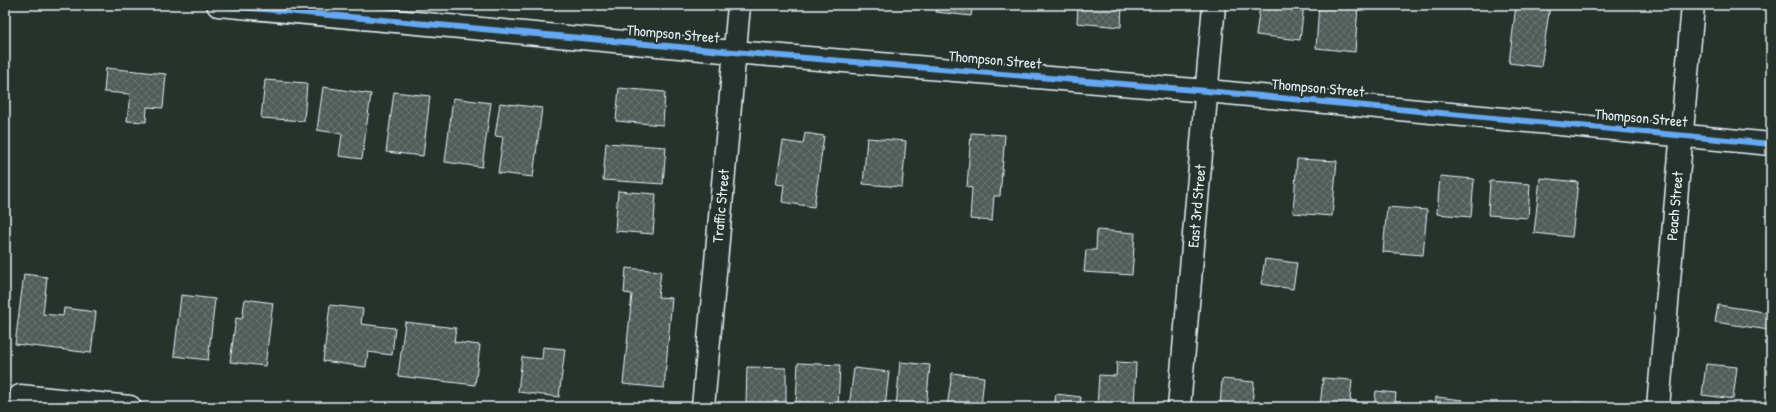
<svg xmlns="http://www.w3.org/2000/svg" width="1776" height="412" viewBox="0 0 1776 412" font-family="'Patrick Hand',sans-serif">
  <defs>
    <pattern id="building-cross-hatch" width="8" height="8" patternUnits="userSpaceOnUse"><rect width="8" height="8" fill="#505c59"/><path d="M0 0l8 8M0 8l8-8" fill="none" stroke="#697472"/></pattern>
  </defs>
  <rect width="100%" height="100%" fill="#26332d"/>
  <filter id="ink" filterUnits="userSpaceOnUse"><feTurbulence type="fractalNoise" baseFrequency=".025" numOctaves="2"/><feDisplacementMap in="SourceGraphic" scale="8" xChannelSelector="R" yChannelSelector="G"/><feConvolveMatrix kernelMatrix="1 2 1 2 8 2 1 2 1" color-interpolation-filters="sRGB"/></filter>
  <g filter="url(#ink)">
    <g fill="url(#building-cross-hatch)" stroke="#e8f1f8">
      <polygon points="937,5 973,5 971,16 936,12"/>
      <polygon points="1078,5 1122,5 1121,27 1077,23"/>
      <polygon points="1260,5 1304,5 1300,40 1256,35"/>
      <polygon points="1319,5 1358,5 1355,52 1316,48"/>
      <polygon points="1516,5 1550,5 1541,67 1509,63"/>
      <polygon points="106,68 166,74 163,108 147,107 146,122 127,121 130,94 104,92"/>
      <polygon points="265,80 307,83 304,121 261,118"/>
      <polygon points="323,87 371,94 362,159 339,156 342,134 317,130"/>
      <polygon points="619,88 665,92 663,125 616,121"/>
      <polygon points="394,92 430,96 423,156 386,152"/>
      <polygon points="453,98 491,103 482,167 445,162"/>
      <polygon points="500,103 542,108 533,177 498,173 503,137 495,136"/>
      <polygon points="805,133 824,136 814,207 782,202 784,185 776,184 783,141 803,144"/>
      <polygon points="971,133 1005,135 1000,196 994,196 992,221 970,219 972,188 967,187"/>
      <polygon points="867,138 906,141 902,187 863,184"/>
      <polygon points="606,143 666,147 663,184 603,180"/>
      <polygon points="1297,159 1337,161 1332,216 1293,213"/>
      <polygon points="1440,176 1474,179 1471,217 1437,214"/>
      <polygon points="1540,178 1578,182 1572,237 1534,233"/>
      <polygon points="1490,181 1530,184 1528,218 1488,215"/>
      <polygon points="618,191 656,194 653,234 615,231"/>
      <polygon points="1387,207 1427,210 1423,255 1383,252"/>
      <polygon points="1097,230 1135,233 1132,275 1084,272 1086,250 1096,250"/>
      <polygon points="1265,259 1297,263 1293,289 1261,284"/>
      <polygon points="626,268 661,271 658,297 672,298 664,388 623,384 632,294 624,293"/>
      <polygon points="24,274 47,277 43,314 63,316 64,308 96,312 91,353 15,344"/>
      <polygon points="181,295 215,299 208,360 174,356"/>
      <polygon points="245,299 273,303 265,366 230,362 236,318 242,319"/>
      <polygon points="330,305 363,309 361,324 395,328 392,355 368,352 366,367 323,361"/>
      <polygon points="1718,305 1771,313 1769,330 1715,322"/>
      <polygon points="405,322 456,328 454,342 480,345 475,385 398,376"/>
      <polygon points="543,347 565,349 559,397 518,392 522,357 542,359"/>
      <polygon points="900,362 930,365 926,407 896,407"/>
      <polygon points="1117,362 1136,363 1134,407 1097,407 1099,375 1116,376"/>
      <polygon points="798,363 840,365 838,407 818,407 819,403 796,402"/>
      <polygon points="1706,364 1737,367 1733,399 1702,395"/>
      <polygon points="747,367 786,368 786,403 746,403"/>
      <polygon points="854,368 889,372 885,407 849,407"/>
      <polygon points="952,373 984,377 981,407 947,407"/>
      <polygon points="1323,378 1352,380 1350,400 1357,401 1357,407 1320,407"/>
      <polygon points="1222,379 1254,382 1252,407 1220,407"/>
      <polygon points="1376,391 1396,393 1395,404 1410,405 1410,407 1374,407"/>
      <polygon points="1056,394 1081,397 1080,407 1054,407"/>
      <polygon points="1436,397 1463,400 1462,407 1435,407"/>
      <polygon points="1574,402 1610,405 1610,407 1574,407"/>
    </g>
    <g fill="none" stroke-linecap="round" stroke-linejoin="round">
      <defs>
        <g id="minor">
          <polyline points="218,5 734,52 1207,91 1771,144"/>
          <polyline points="20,396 130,407"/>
          <polyline points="703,407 739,5"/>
          <polyline points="1179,407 1214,5"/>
          <polyline points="1658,407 1693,5"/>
        </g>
      </defs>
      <use href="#minor" stroke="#e8f1f8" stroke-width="25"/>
      <use href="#minor" stroke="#26332d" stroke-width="22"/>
      <defs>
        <polyline id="cycleway" points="218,5 734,52 1207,91 1771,144"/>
      </defs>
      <use href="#cycleway" stroke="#26332d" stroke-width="8"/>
      <use href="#cycleway" stroke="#66a8f1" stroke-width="6"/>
    </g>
  </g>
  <g text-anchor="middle" stroke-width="4" stroke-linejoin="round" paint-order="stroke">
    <g font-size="15" fill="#e8f1f8" stroke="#26332d">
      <text transform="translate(673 34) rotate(5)" y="5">Thompson Street</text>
      <text transform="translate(995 60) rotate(5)" y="5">Thompson Street</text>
      <text transform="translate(1318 88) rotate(5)" y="5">Thompson Street</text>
      <text transform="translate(1641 118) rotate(5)" y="5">Thompson Street</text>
      <text transform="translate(721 206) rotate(-85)" y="5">Traffic Street</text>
      <text transform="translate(1197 206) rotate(-85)" y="5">East 3rd Street</text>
      <text transform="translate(1675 206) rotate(-85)" y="5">Peach Street</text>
    </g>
  </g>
  <rect width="1776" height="412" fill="none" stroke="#26332d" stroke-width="20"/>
  <rect x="10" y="10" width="1756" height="392" fill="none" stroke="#e8f1f8" stroke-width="1.5" filter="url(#ink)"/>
</svg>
